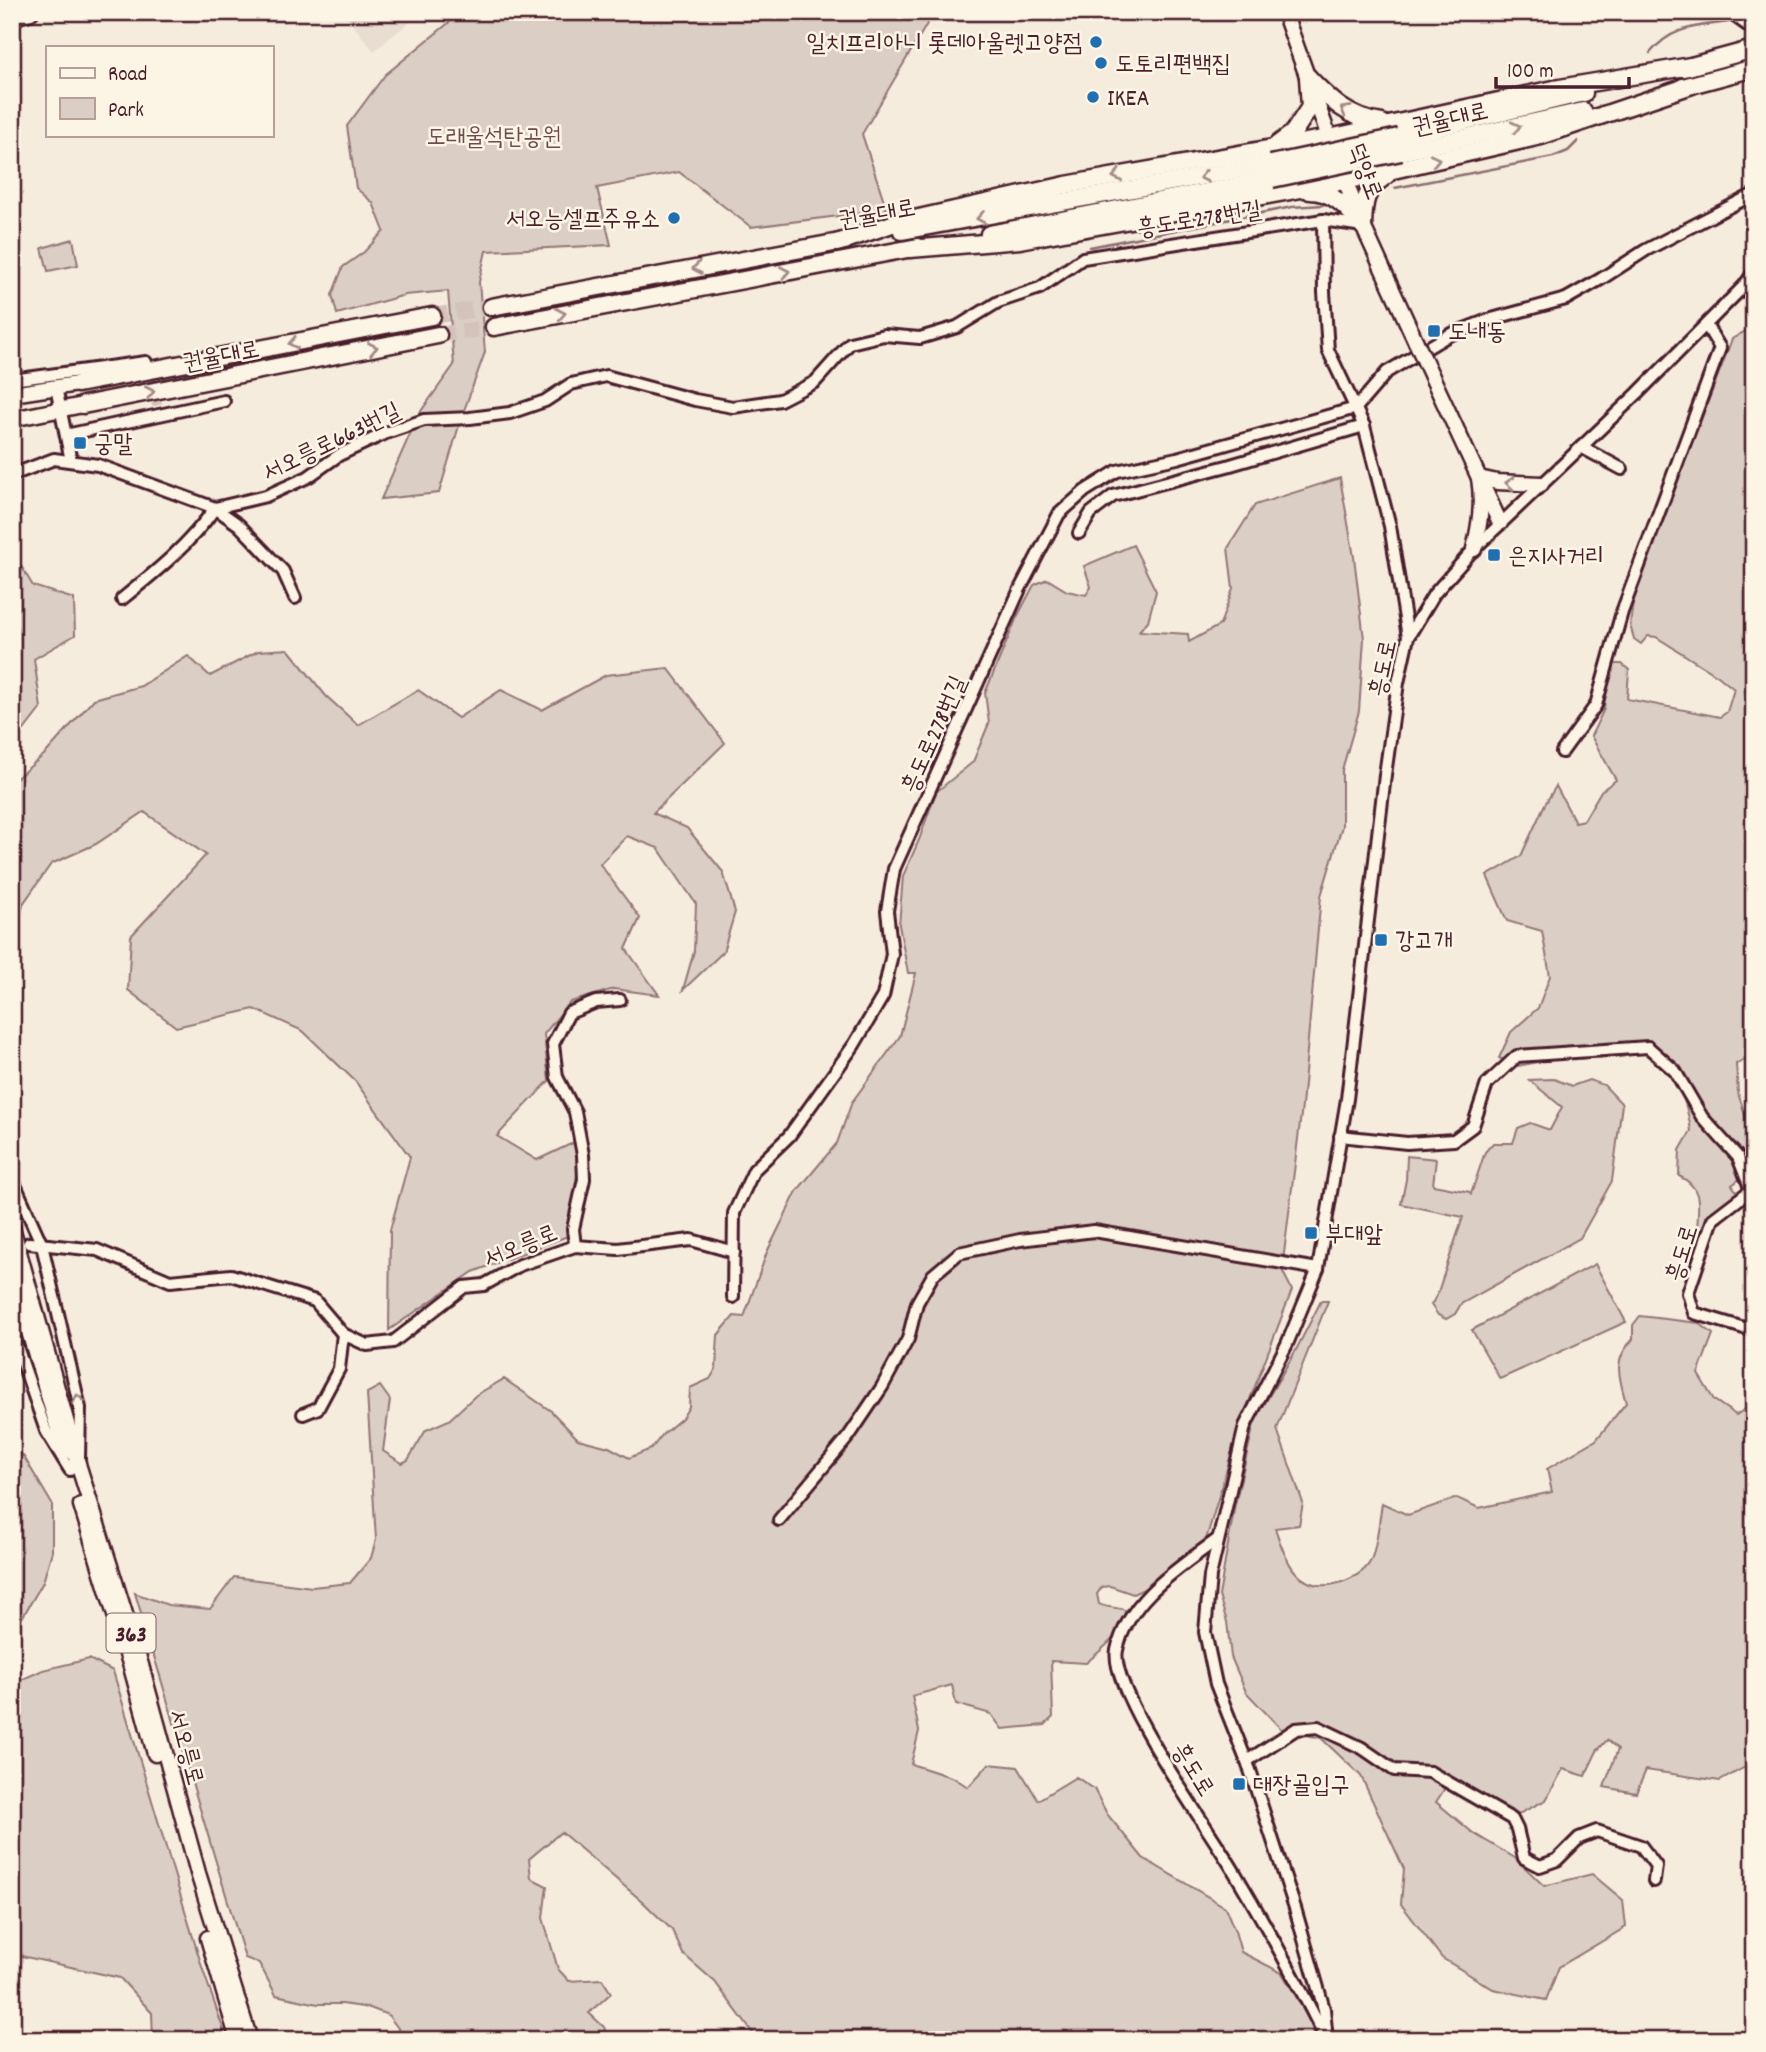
<svg xmlns="http://www.w3.org/2000/svg" width="1766" height="2052" viewBox="0 0 1766 2052" font-family="Dekko,'Poor Story',sans-serif">
  <rect width="100%" height="100%" fill="#f5ecde"/>
  <filter id="ink" filterUnits="userSpaceOnUse"><feTurbulence type="fractalNoise" baseFrequency=".0143" numOctaves="2"/><feDisplacementMap in="SourceGraphic" scale="14" xChannelSelector="R" yChannelSelector="G"/><feConvolveMatrix kernelMatrix="1 2 1 2 8 2 1 2 1" color-interpolation-filters="sRGB"/></filter>
  <g filter="url(#ink)">
    <polygon fill="#e8ddd0" points="342,12 422,12 374,51"/>
    <g fill="#dbcec4" stroke="#927678" stroke-width="2">
      <polygon points="462,12 934,12 862,134 887,210 751,227 679,172 597,188 611,245 486,251 479,282 485,352 461,419 439,493 381,499 419,414 454,365 448,291 405,295 337,314 332,295 343,267 364,252 384,231 373,203 356,188 347,126 385,75"/>
      <polygon points="73,239 78,265 48,271 42,248"/>
      <path d="M1754 326V1056L1736 1064 1738 1093 1754 1142V1168L1732 1185 1737 1192 1735 1202 1724 1208 1721 1223 1708 1231 1697 1230C1698 1206 1704 1188 1679 1176L1680 1150 1691 1131C1685 1089 1676 1080 1645 1052L1621 1057 1553 1059 1518 1066 1499 1058 1511 1032 1538 1008 1550 976 1542 931 1507 921 1487 876 1521 856 1544 806 1556 786 1575 822 1584 820 1601 791 1616 780 1591 736 1604 709 1607 670 1613 664H1622L1629 670 1627 699 1720 717 1727 712 1734 689 1718 676 1656 637 1648 636 1641 644 1634 639 1630 625 1634 595 1732 339Z"/>
      <path d="M1340 478 1354 557 1364 639 1359 711 1342 770V826L1321 896 1302 1106 1282 1270 1292 1290 1239 1428 1205 1543 1155 1584 1133 1594 1110 1586 1102 1587 1097 1594 1099 1604C1106 1608 1116 1607 1125 1610 1124 1634 1103 1648 1086 1663L1051 1661 1053 1717 1045 1725 1002 1729 991 1714 956 1704 952 1685 912 1696 919 1731 911 1764 954 1778 968 1787 989 1764 1018 1767 1038 1800 1076 1777 1094 1789 1107 1814 1143 1858 1225 1907 1235 1931 1241 1952 1282 1973 1309 2017 1315 2040H758L715 1982 683 1954 672 1930 643 1902 561 1832 529 1859 531 1878 547 1886 543 1918 558 1969 569 1981 602 1979 611 1993 589 2013 604 2027 609 2040H407L388 2015 370 2008 342 2004H318L276 1995 259 1963 245 1958 135 1593 168 1605 210 1609 234 1577 312 1587 350 1583 371 1558 376 1540 367 1393 380 1386 390 1400 383 1451 402 1463 408 1460 426 1430 449 1420 476 1395 504 1379 551 1411 578 1439 609 1447 629 1458 651 1449 663 1434 682 1418 689 1407 690 1388 710 1379 716 1369 718 1335 734 1316 744 1317 767 1252 797 1191 837 1143 852 1102 900 1036 916 973H908L899 925 903 876 919 840 936 792 973 762 989 723 985 693 1017 617 1034 585 1047 579 1067 591 1086 595 1091 587 1084 566 1133 545 1156 591 1148 621 1139 631 1188 634 1189 642 1220 625 1233 588 1228 548 1255 505Z"/>
      <polygon points="12,551 33,586 74,599 75,635 34,659 41,708 24,730 12,726"/>
      <polygon points="288,649 326,696 358,725 418,690 458,718 501,690 542,710 606,675 668,668 725,743 653,813 687,828 723,872 735,912 723,952 683,990 694,951 696,904 658,848 627,836 600,864 640,918 626,949 659,995 614,989 570,1002 544,1034 549,1081 497,1136 537,1160 575,1142 578,1168 568,1236 473,1272 389,1330 390,1230 410,1157 355,1081 303,1031 254,1009 176,1027 128,990 131,936 206,855 144,812 96,844 51,864 23,904 12,961 12,782 46,753 94,699 141,686 188,656 210,676 258,651"/>
      <polygon points="1554,1079 1572,1086 1589,1080 1604,1085 1622,1104 1612,1181 1580,1238 1461,1304 1455,1314 1446,1319 1438,1315 1431,1305 1437,1295 1463,1217 1401,1204 1406,1180 1407,1156 1436,1159 1433,1185 1470,1192 1471,1194 1485,1152 1493,1143 1513,1143 1518,1128 1530,1123 1550,1130 1562,1107 1529,1080"/>
      <polygon points="1595,1264 1626,1322 1500,1379 1472,1330"/>
      <path d="M1321 1301H1328L1277 1429 1303 1503 1299 1525 1275 1528C1286 1560 1297 1595 1339 1583 1351 1579 1364 1573 1370 1562 1376 1552 1380 1516 1382 1503L1408 1515 1457 1498 1479 1508 1552 1492 1547 1469 1596 1440 1626 1403C1619 1376 1612 1361 1633 1339V1325L1640 1316 1699 1323 1713 1334 1698 1374 1714 1400 1736 1415 1754 1403V1762L1720 1781 1646 1770 1636 1793 1604 1787 1618 1749 1607 1740 1597 1751 1585 1776 1563 1769 1546 1800 1515 1816 1447 1785 1436 1802 1473 1833 1515 1858 1544 1886 1592 1874 1623 1900 1626 1927 1559 1967 1546 2000 1493 1989 1442 1958 1401 1904 1404 1869 1361 1776 1321 1738 1282 1730 1246 1692 1231 1657 1227 1622 1219 1596 1235 1504 1255 1420 1296 1350Z"/>
      <polygon points="12,1447 24,1457 52,1504 52,1551 43,1582 12,1635"/>
      <polygon points="89,1659 113,1671 202,1967 227,2040 153,2040 152,2013 120,1978 17,1955 12,1957 12,1678 21,1680 43,1670"/>
    </g>
    <g fill="none" stroke-linecap="round" stroke-linejoin="round">
      <g stroke="#8c6e70" stroke-width="2.5">
        <polyline points="1745,20 1754,18"/>
        <path d="M1650 53C1674 24 1699 27 1735 21"/>
        <polyline points="1395,188 1553,157 1568,151 1578,141"/>
        <polyline points="1090,247 1292,207 1323,205"/>
      </g>
      <polyline stroke="#d3c3ba" stroke-width="10" stroke-dasharray="10 5" stroke-linecap="butt" points="146,367 158,408"/>
      <g stroke="#d3c3ba" stroke-width="16" stroke-dasharray="16 8" stroke-linecap="butt">
        <polyline points="432,316 491,307"/>
        <polyline points="438,335 494,327"/>
      </g>
      <defs>
        <g id="minor">
          <polyline points="1729,12 1754,30"/>
          <polyline points="1323,220 1324,292 1328,350 1364,426 1390,526 1408,637"/>
          <polyline points="12,380 146,362 146,366"/>
          <polyline points="56,387 71,461"/>
          <polyline points="66,435 224,401"/>
          <polyline points="1581,447 1622,469"/>
          <polyline points="12,475 54,459 98,465 215,508 239,525 283,571 295,598"/>
          <polyline points="1079,533 1091,513 1113,496 1227,466 1364,426"/>
          <path d="M122 599C158 570 188 546 215 508L266 496 308 477 339 455 386 433 424 420 470 418 510 413 545 401 571 384 606 376 695 400 733 407 780 400 815 382 850 343 884 335 920 338 957 327 998 302 1040 288 1083 258 1323 220 1363 226"/>
          <polyline points="1562,752 1596,705 1622,612 1720,348 1706,325"/>
          <polyline points="1340,1136 1407,1143 1454,1140 1473,1126 1487,1084 1517,1056 1648,1047 1675,1071 1702,1117 1738,1157 1751,1190 1713,1219 1688,1293 1694,1313 1754,1331"/>
          <polyline points="12,1178 42,1245 80,1408 79,1458"/>
          <polyline points="29,1243 97,1250 170,1281 231,1275 315,1301 343,1334 367,1345 393,1342 464,1287 484,1285 520,1265 575,1246 618,1249 691,1240 734,1252"/>
          <polyline points="575,1246 573,1229 584,1179 583,1155 575,1112 557,1077 553,1044 569,1013 596,1002 620,1000"/>
          <polyline points="733,1297 734,1213 754,1170 789,1136 854,1045 883,996 892,954 887,911 894,869 1020,589 1059,514 1085,491 1117,471 1177,458 1356,408 1387,372 1449,335 1488,320 1566,299 1601,279 1646,250 1754,194"/>
          <polyline points="12,1332 46,1431 70,1470"/>
          <polyline points="303,1414 318,1408 339,1369 343,1334"/>
          <polyline points="779,1520 849,1436 882,1387 908,1339 917,1303 933,1275 959,1253 1020,1240 1094,1231 1318,1269"/>
          <path d="M1218 1539C1179 1568 1128 1599 1117 1650 1108 1690 1212 1833 1235 1873 1267 1927 1297 1981 1325 2037"/>
          <polyline points="1247,1761 1296,1729 1318,1727 1362,1748 1394,1770 1430,1772 1512,1819 1517,1829 1524,1858 1540,1866 1557,1860 1579,1838 1597,1831 1641,1846 1656,1866 1654,1881"/>
          <polyline points="1327,2040 1324,2009 1295,1908 1250,1770 1216,1684 1205,1632 1210,1576 1245,1426 1287,1344 1318,1269 1347,1099 1385,775 1398,683 1408,637 1434,594 1474,549 1638,393 1744,286 1754,272"/>
        </g>
        <g id="major">
          <polyline points="1284,12 1333,148"/>
          <polyline points="12,18 31,12"/>
          <polyline points="1342,173 1363,226 1416,342"/>
          <polyline points="1434,381 1500,523"/>
          <polyline points="12,394 78,384"/>
          <polyline points="12,419 83,405"/>
          <path d="M1474 549C1480 524 1483 503 1479 478L1497 482 1541 484"/>
          <polyline points="12,1227 79,1467 141,1665 198,1873 250,2040"/>
          <polyline points="12,1275 65,1452"/>
          <polyline points="81,1505 131,1667 155,1754"/>
          <polyline points="208,1938 238,2040"/>
        </g>
        <g id="highway">
          <polyline points="1684,68 1754,49"/>
          <path d="M1308 77C1330 100 1349 119 1382 123"/>
          <polyline points="1683,87 1754,68"/>
          <polyline points="1399,137 1584,93"/>
          <polyline points="1277,145 1293,133 1310,107 1308,77"/>
          <polyline points="1401,152 1583,111"/>
          <path d="M1310 191C1334 191 1348 209 1363 226"/>
          <path d="M1363 226C1364 200 1364 191 1387 175"/>
          <polyline points="902,231 1271,164"/>
          <polyline points="989,234 1272,179"/>
          <polyline points="837,243 892,224 1066,185 1329,138 1554,89 1691,66"/>
          <polyline points="910,249 1020,240 1345,181 1541,136 1692,85"/>
          <polyline points="491,307 845,241"/>
          <polyline points="494,327 918,247"/>
          <polyline points="78,384 432,316"/>
          <polyline points="83,405 438,335"/>
        </g>
      </defs>
      <use href="#minor" stroke="#4a1f2b" stroke-width="16"/>
      <use href="#major" stroke="#4a1f2b" stroke-width="19"/>
      <use href="#highway" stroke="#4a1f2b" stroke-width="21"/>
      <use href="#minor" stroke="#fcf5e5" stroke-width="10"/>
      <use href="#major" stroke="#fcf5e5" stroke-width="14"/>
      <use href="#highway" stroke="#fcf5e5" stroke-width="16"/>
      <defs>
        <polyline id="major-bridge" points="1416,342 1434,381"/>
        <g id="highway-bridge">
          <polyline points="1271,164 1399,137"/>
          <polyline points="1272,179 1401,152"/>
        </g>
      </defs>
      <use href="#major-bridge" stroke="#4a1f2b" stroke-width="19" stroke-linecap="butt"/>
      <use href="#highway-bridge" stroke="#4a1f2b" stroke-width="21" stroke-linecap="butt"/>
      <use href="#major-bridge" stroke="#fcf5e5" stroke-width="14"/>
      <use href="#highway-bridge" stroke="#fcf5e5" stroke-width="16"/>
    </g>
    <defs><path id="oneway-chevron" d="M-2-3.5L2.5 0L-2 3.5" fill="none" stroke-width="1.6" stroke-linecap="round" stroke-linejoin="round" transform="scale(1.75)"/></defs>
    <g stroke="#a38a88">
      <use href="#oneway-chevron" transform="translate(1345 110) rotate(-150)"/>
      <use href="#oneway-chevron" transform="translate(1516 127) rotate(-13)"/>
      <use href="#oneway-chevron" transform="translate(1435 160) rotate(-13)"/>
      <use href="#oneway-chevron" transform="translate(1117 176) rotate(169)"/>
      <use href="#oneway-chevron" transform="translate(1204 177) rotate(169)"/>
      <use href="#oneway-chevron" transform="translate(981 218) rotate(170)"/>
      <use href="#oneway-chevron" transform="translate(697 268) rotate(170)"/>
      <use href="#oneway-chevron" transform="translate(785 272) rotate(-11)"/>
      <use href="#oneway-chevron" transform="translate(561 314) rotate(-11)"/>
      <use href="#oneway-chevron" transform="translate(293 343) rotate(169)"/>
      <use href="#oneway-chevron" transform="translate(373 348) rotate(-11)"/>
      <use href="#oneway-chevron" transform="translate(150 392) rotate(-11)"/>
      <use href="#oneway-chevron" transform="translate(1510 483) rotate(-175)"/>
      <use href="#oneway-chevron" transform="translate(78 1399) rotate(-101)"/>
    </g>
  </g>
  <g fill="#1f6fb2" stroke="#fcf5e5" stroke-width="2.5">
    <circle cx="1096" cy="42" r="7"/>
    <circle cx="1101" cy="63" r="7"/>
    <circle cx="1093" cy="97" r="7"/>
    <circle cx="674" cy="218" r="7"/>
    <rect x="1427" y="324" width="14" height="14" rx="3.5"/>
    <rect x="73" y="436" width="14" height="14" rx="3.5"/>
    <rect x="1487" y="548" width="14" height="14" rx="3.5"/>
    <rect x="1374" y="933" width="14" height="14" rx="3.5"/>
    <rect x="1304" y="1226" width="14" height="14" rx="3.5"/>
    <rect x="1232" y="1777" width="14" height="14" rx="3.5"/>
  </g>
  <g text-anchor="middle" stroke-width="5" stroke-linejoin="round" paint-order="stroke">
    <rect fill="#fcf5e5" stroke="#7f5f63" stroke-width="2" x="106.5" y="1613.5" width="49" height="39" rx="5"/>
    <g font-size="23" font-weight="bold" fill="#4a1f2b">
      <text x="131" y="1641">363</text>
    </g>
    <g font-size="24" fill="#4a1f2b" stroke="#fcf5e5" text-anchor="start">
      <text x="1082" y="50" text-anchor="end">일치프리아니 롯데아울렛고양점</text>
      <text x="1115" y="71">도토리편백집</text>
      <text x="1107" y="105">IKEA</text>
      <text x="660" y="226" text-anchor="end">서오능셀프주유소</text>
      <text x="1448" y="339">도내동</text>
      <text x="94" y="451">궁말</text>
      <text x="1508" y="563">은지사거리</text>
      <text x="1395" y="948">강고개</text>
      <text x="1325" y="1241">부대앞</text>
      <text x="1253" y="1792">대장골입구</text>
    </g>
    <g font-size="24" fill="#4a1f2b" stroke="#fcf5e5">
      <text transform="translate(1450 118) rotate(-13)" y="8">권율대로</text>
      <text transform="translate(1366 171) rotate(69)" y="8">덕양로</text>
      <text transform="translate(877 213) rotate(-10)" y="8">권율대로</text>
      <text transform="translate(1199 218) rotate(-9)" y="8">흥도로278번길</text>
      <text transform="translate(221 355) rotate(-11)" y="8">권율대로</text>
      <text transform="translate(331 441) rotate(-26)" y="8">서오릉로663번길</text>
      <text transform="translate(1382 668) rotate(-78)" y="8">흥도로</text>
      <text transform="translate(933 734) rotate(-66)" y="8">흥도로278번길</text>
      <text transform="translate(520 1245) rotate(-22)" y="8">서오릉로</text>
      <text transform="translate(1681 1253) rotate(-73)" y="8">흥도로</text>
      <text transform="translate(187 1747) rotate(75)" y="8">서오릉로</text>
      <text transform="translate(1194 1769) rotate(58)" y="8">흥도로</text>
    </g>
    <g font-size="24" fill="#6e4b51" stroke="#fcf5e5">
      <text x="494" y="144">도래울석탄공원</text>
    </g>
  </g>
  <rect width="1766" height="2052" fill="none" stroke="#fcf5e5" stroke-width="42"/>
  <rect x="21" y="21" width="1724" height="2010" fill="none" stroke="#4a1f2b" stroke-width="2.5" filter="url(#ink)"/>
  <rect x="46" y="46" width="228" height="91" fill="#fcf5e5" stroke="#b59f9b" stroke-width="2"/>
  <rect x="60" y="68" width="35" height="10" fill="#fcf5e5" stroke="#b59f9b" stroke-width="2"/>
  <text x="108" y="80" font-size="21" fill="#4a1f2b">Road</text>
  <rect x="60" y="98" width="35" height="21" fill="#dbcec4" stroke="#b59f9b" stroke-width="2"/>
  <text x="108" y="116" font-size="21" fill="#4a1f2b">Park</text>
  <path d="M1496 77v10h133v-10" fill="none" stroke="#4a1f2b" stroke-width="3.5"/>
  <text x="1507" y="77" font-size="21" fill="#4a1f2b" stroke="#fcf5e5" stroke-width="5" paint-order="stroke">100 m</text>
</svg>
